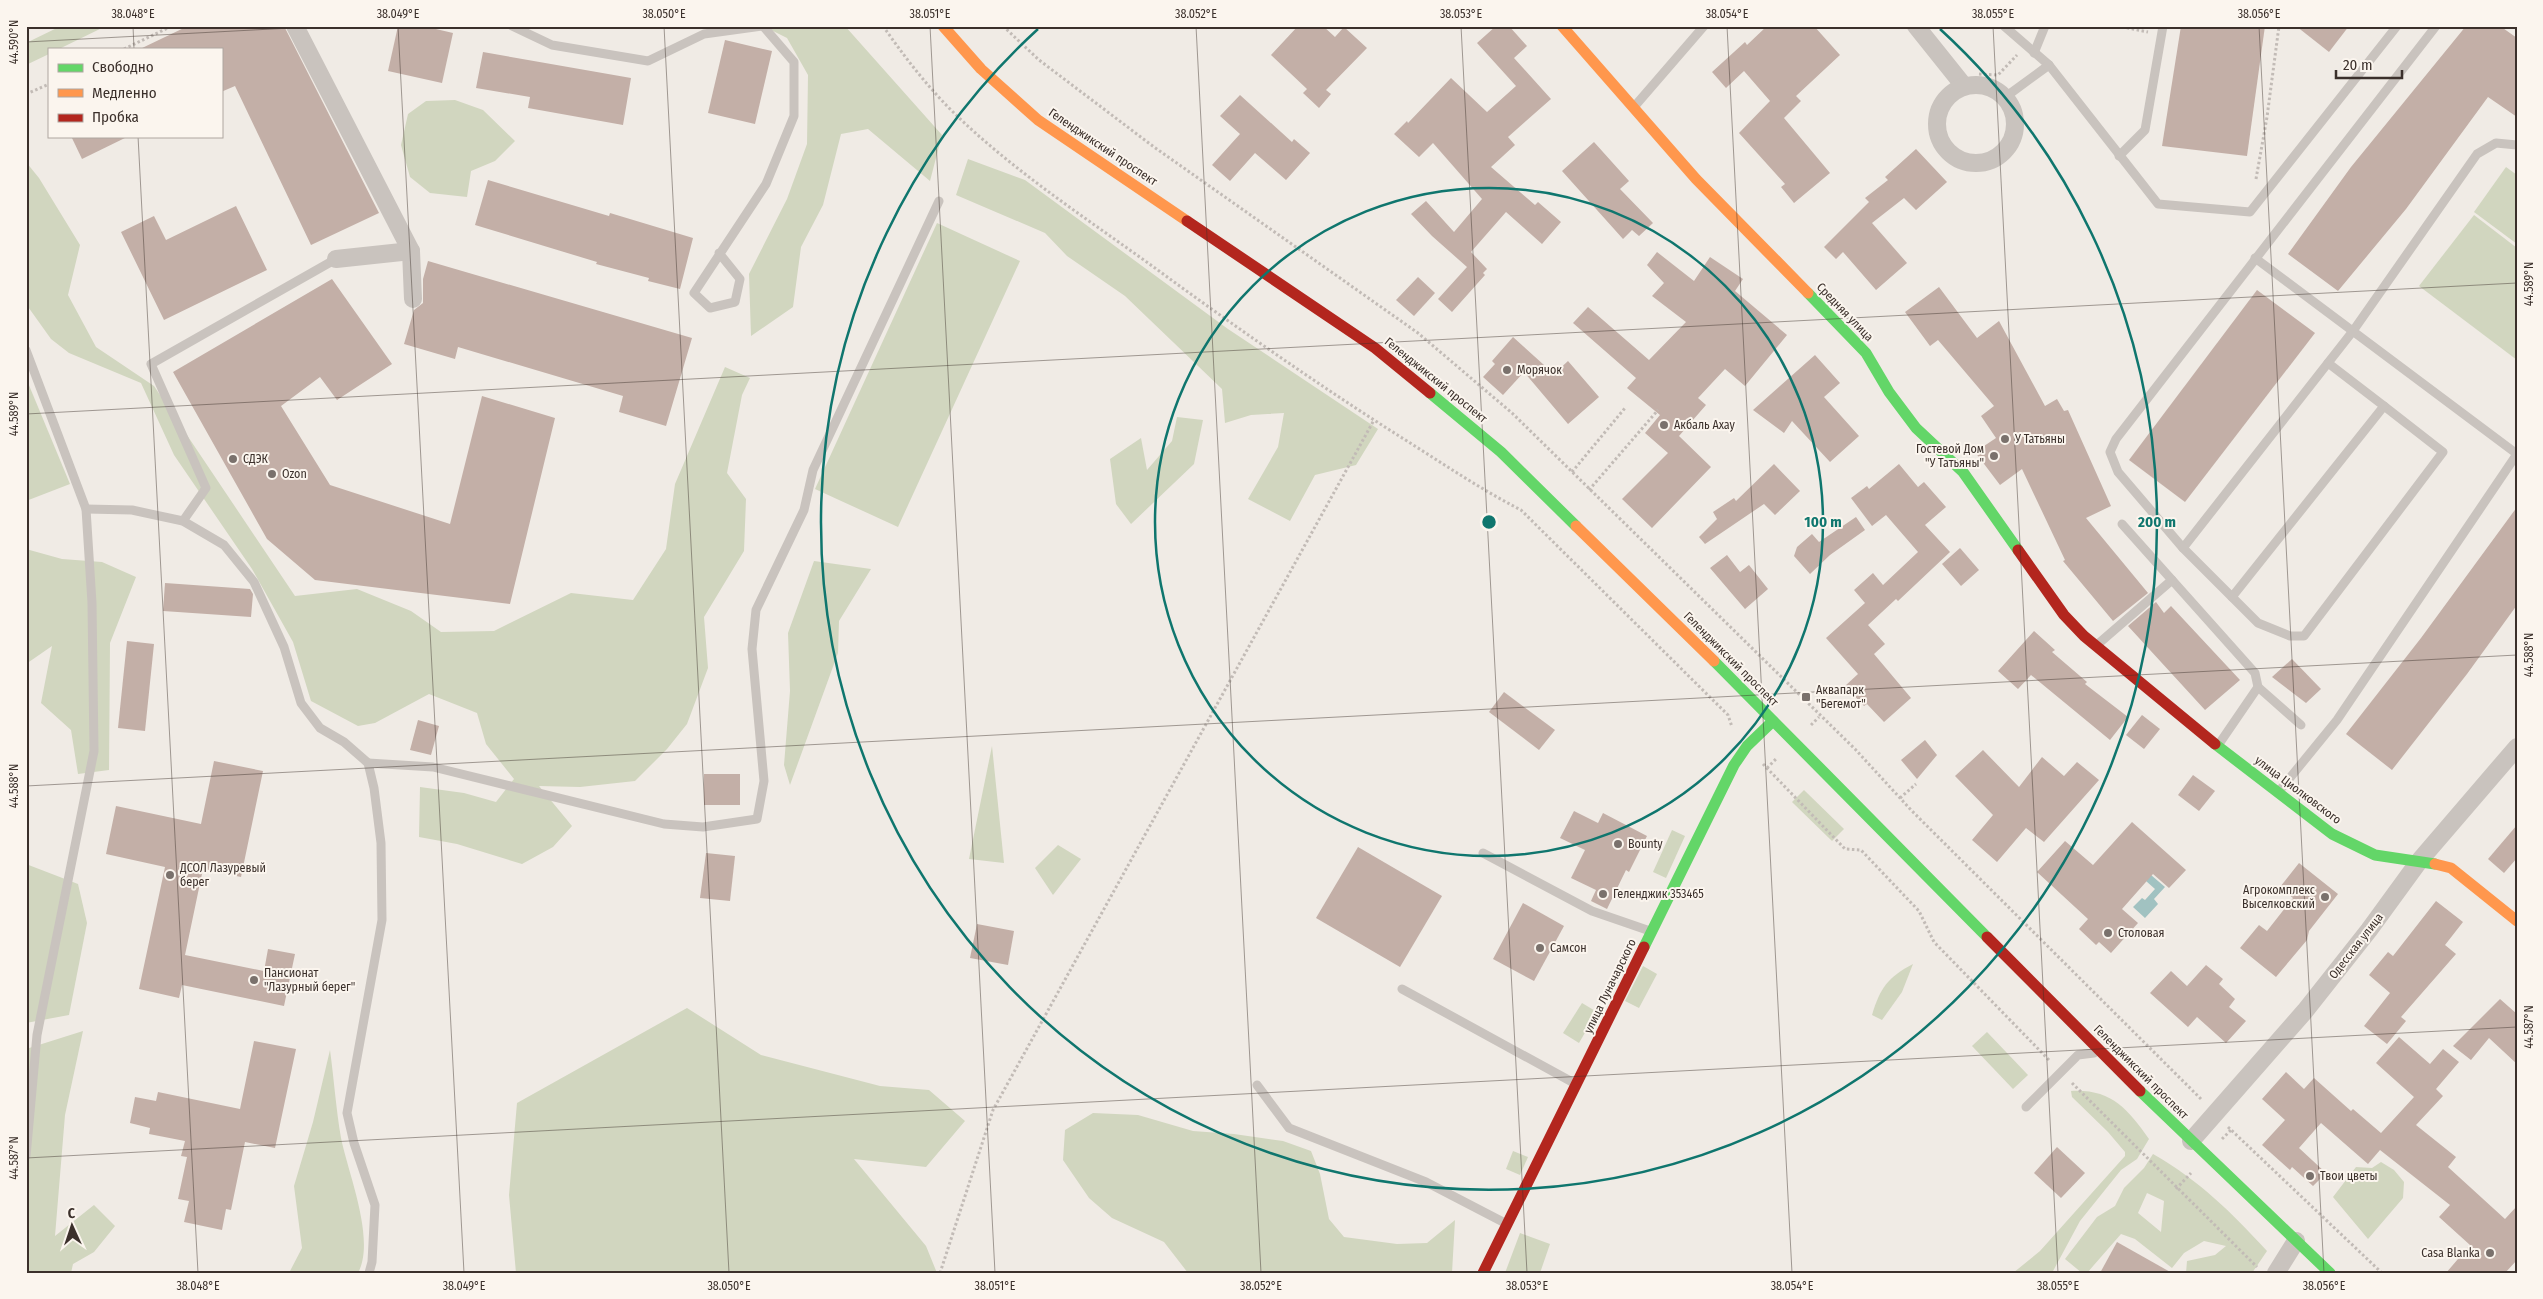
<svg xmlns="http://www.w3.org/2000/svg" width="2543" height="1299" viewBox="0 0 2543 1299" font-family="'Fira Sans Condensed',sans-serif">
  <rect width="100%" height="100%" fill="#f0ebe5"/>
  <g fill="#d1d6bf" fill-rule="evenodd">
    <polygon points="61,26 106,26 59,49 49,49 49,54 26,65 26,43"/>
    <polygon points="763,26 845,26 942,135 930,181 868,129 841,134 823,205 801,247 793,307 751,336 749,274 787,199 807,144 808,75 787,38"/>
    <polygon points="455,100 483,110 515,141 495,161 471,171 467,197 430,193 410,177 401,145 408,114 426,101"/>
    <polygon points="968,159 1025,180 1228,329 1378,429 1356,465 1315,475 1290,521 1248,499 1278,447 1284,413 1251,415 1225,423 1222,389 1125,296 1067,256 1045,233 956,195"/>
    <polygon points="26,162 39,178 80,245 68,295 96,347 154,386 295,596 357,589 411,611 441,632 494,631 571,593 633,600 666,549 675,484 725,367 750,378 742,395 727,473 746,499 744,551 704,617 708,668 687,724 667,749 635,781 580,787 539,786 572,826 553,847 522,864 457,844 419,837 420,787 464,793 496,802 514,779 486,744 477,713 429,694 375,723 358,726 311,701 293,642 252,569 174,455 141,383 69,353 51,339 26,304"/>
    <polygon points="2506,167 2517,175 2517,244 2474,212"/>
    <polygon points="2474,215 2517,248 2517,360 2419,286"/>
    <polygon points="937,223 1020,261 898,527 815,489"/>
    <polygon points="26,378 70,484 26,501"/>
    <polygon points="1177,417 1203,420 1194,464 1131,524 1116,504 1110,459 1141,438 1147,470 1172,441"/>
    <polygon points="26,549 62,559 102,562 136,577 110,643 109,770 78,774 71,730 41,703 52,646 26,664"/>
    <polygon points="814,561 871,569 839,621 838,653 790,785 784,765 790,691 788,633"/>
    <polygon points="992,746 1004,863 969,859"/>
    <polygon points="1804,790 1844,829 1832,841 1792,802"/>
    <polygon points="1672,830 1685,836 1666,878 1653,872"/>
    <polygon points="1058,845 1081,859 1053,895 1035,868"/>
    <polygon points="26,864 78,884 87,923 69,1015 26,1023"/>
    <path d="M1913 964 1902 992 1882 1020 1872 1015C1880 988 1888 977 1913 964Z"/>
    <polygon points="1643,966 1657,974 1639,1008 1625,1001"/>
    <polygon points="1582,1003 1597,1012 1579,1043 1563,1033"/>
    <polygon points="687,1008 761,1055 880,1086 929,1090 965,1121 926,1167 854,1159 926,1246 937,1273 516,1273 509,1195 517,1103"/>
    <polygon points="83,1031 65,1115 55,1236 94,1205 115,1226 94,1252 73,1264 71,1273 26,1273 26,1049"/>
    <polygon points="1987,1032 2028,1075 2013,1089 1972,1046"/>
    <path d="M330 1050C334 1079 336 1109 341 1138 348 1173 376 1240 358 1273H289L302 1248 294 1186 313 1122Z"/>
    <path d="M2071 1091C2111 1089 2127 1108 2149 1139L2137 1159 2121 1170 2080 1221 2052 1273H2013L2040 1251 2125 1156V1152L2108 1132 2072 1097Z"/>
    <polygon points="1093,1113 1138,1115 1193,1131 1234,1134 1283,1141 1311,1151 1320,1174 1329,1219 1344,1237 1397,1244 1427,1243 1455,1220 1452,1273 1188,1273 1164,1242 1112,1218 1089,1198 1063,1160 1065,1130"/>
    <polygon points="1513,1151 1528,1157 1520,1175 1506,1169"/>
    <path d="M2153 1154C2200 1181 2230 1211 2267 1251L2252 1273H2186L2187 1261 2215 1255 2226 1246 2204 1241 2184 1253 2172 1268 2135 1239 2121 1234 2087 1273H2082L2065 1259 2097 1217 2115 1206 2124 1188 2144 1168ZM2147 1193 2164 1201 2161 1232 2138 1213Z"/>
    <polygon points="2381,1162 2394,1170 2404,1182 2403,1198 2368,1239 2333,1197 2356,1167 2372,1168"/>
    <polygon points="1520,1233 1550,1244 1540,1273 1505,1273"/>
  </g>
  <polygon fill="#a1c2c1" points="2151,875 2165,887 2154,899 2158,904 2145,918 2133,907 2142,898 2145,900 2155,889 2146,881"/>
  <g fill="#c3afa7">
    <polygon points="188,26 284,26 379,213 311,245 235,86 221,92 221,49 140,49"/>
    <polygon points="398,26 423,26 453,33 442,83 388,71"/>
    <polygon points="1298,26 1323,26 1335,37 1344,27 1367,48 1326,90 1331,94 1319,108 1303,93 1307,89 1271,55"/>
    <polygon points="1496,26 1509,26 1527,46 1514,58 1551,99 1508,137 1515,145 1491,167 1535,205 1538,202 1561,222 1542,244 1506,212 1471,252 1487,269 1483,273 1485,275 1452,312 1438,299 1467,267 1432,236 1411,214 1426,201 1454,232 1482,199 1433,143 1419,157 1394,134 1407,121 1408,123 1451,78 1487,112 1516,86 1477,43"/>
    <polygon points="1767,26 1814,26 1840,55 1796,96 1801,101 1784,118 1830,173 1794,203 1781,187 1785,184 1739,133 1770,101 1744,71 1726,88 1712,72 1745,42 1747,45"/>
    <polygon points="2181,26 2265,26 2247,156 2162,146"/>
    <polygon points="2296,26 2349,26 2329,52"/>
    <polygon points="2466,26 2500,26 2517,38 2517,117 2488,97 2406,209 2338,291 2288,254 2351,167"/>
    <polygon points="725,40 772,51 755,124 708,113"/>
    <polygon points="483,52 631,78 623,125 528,108 530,97 476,88"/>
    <polygon points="1240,95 1292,142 1294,139 1310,153 1286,180 1255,153 1230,181 1212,165 1240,134 1220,116"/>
    <polygon points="71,136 129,136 82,159"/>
    <polygon points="1594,142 1629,181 1620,189 1653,223 1639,236 1632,230 1623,239 1562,171"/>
    <polygon points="1916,149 1947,182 1916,210 1904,198 1872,223 1907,263 1876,290 1843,252 1836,259 1824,247 1869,202 1865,198 1888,180 1885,177"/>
    <polygon points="488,180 609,216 610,213 693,238 680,289 648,281 649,278 596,264 597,262 475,225"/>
    <polygon points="236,206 267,270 164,320 121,232 154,216 166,240"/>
    <polygon points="1657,252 1694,281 1710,257 1743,279 1735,291 1787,335 1745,386 1725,369 1698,398 1706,405 1679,436 1711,467 1652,528 1622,499 1668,453 1645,433 1660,415 1627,388 1636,378 1573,323 1588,307 1649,360 1686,322 1652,296 1664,283 1647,265"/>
    <polygon points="428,261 692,338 666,426 619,412 623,396 458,347 455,359 404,344 414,310 423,303 423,279"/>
    <polygon points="1418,277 1435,293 1414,316 1396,300"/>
    <polygon points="332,279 392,364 337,400 320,377 281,406 330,485 450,524 482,396 555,418 510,604 315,580 267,539 173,372"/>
    <polygon points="1939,287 1977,338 1999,321 2045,406 2057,399 2064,411 2068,410 2111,506 2086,518 2148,593 2113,621 2063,561 2065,560 2022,469 2000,485 1975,452 1996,438 1981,416 1994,406 1938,340 1930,346 1905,312"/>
    <polygon points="2257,290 2315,333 2185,502 2129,460"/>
    <polygon points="1513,337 1554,374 1568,361 1599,397 1568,424 1524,372 1503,395 1483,377 1495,364 1492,361"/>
    <polygon points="1815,355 1840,383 1824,397 1859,436 1830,462 1792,421 1784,433 1753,410"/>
    <polygon points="1774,464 1800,491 1775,515 1764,504 1705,544 1699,537 1717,519 1713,512 1734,498 1736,501"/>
    <polygon points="1899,464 1918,487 1924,482 1946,507 1925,525 1950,552 1898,601 1896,599 1868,625 1885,644 1874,654 1911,698 1884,722 1867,704 1864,706 1845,686 1858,674 1826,638 1865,603 1854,590 1873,573 1883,585 1918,552 1886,515 1872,526 1851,498 1867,486 1869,489"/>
    <polygon points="2517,507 2517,605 2467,674 2392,770 2346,734 2421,638"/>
    <polygon points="1856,517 1865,530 1830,555 1810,574 1794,556 1797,547 1812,534 1819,542"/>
    <polygon points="1960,548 1979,570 1961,586 1942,564"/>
    <polygon points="1727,555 1740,572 1749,565 1768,589 1745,609 1710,568"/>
    <polygon points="165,583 250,589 253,594 251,617 163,611"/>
    <polygon points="2156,602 2164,613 2171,606 2240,680 2205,710 2128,626"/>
    <polygon points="2034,631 2055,650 2052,652 2087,682 2085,684 2128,717 2110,740 2031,675 2018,689 1998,671"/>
    <polygon points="127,641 154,644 145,731 118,728"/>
    <polygon points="2292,659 2321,689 2306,703 2272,677"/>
    <polygon points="1504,692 1555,730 1539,750 1489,712"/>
    <polygon points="2142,715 2160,729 2144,749 2126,735"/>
    <polygon points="418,720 439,726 431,755 410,750"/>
    <polygon points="1925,740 1937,755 1917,779 1901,760"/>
    <polygon points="1983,750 2019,787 2042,757 2064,776 2077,762 2099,780 2044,842 2026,828 1997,862 1972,840 1993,815 1955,776"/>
    <polygon points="214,761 263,771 241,877 203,869 185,955 264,971 268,949 295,954 284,1006 182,985 179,998 139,989 165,867 106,854 116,806 201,824"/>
    <rect x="704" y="774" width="36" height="31"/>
    <polygon points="2193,775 2215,791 2199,811 2178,795"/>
    <polygon points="1574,811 1598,823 1603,813 1647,836 1629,872 1626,870 1607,909 1591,901 1596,890 1571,878 1585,850 1560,838"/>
    <polygon points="2132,822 2186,870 2169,888 2153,874 2122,909 2138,923 2111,953 2099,942 2096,945 2079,929 2088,919 2037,872 2065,841 2093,865"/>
    <polygon points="2517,825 2517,858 2504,873 2488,859"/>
    <polygon points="1358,847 1442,896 1400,967 1316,918"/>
    <polygon points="706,853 735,856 730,901 700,898"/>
    <polygon points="2299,863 2338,894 2309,931 2307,940 2276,977 2240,948 2259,925 2267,931 2293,898 2280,887"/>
    <polygon points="2436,901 2463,922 2445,945 2456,954 2401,1017 2406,1021 2387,1044 2364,1026 2390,993 2369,975 2388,952 2393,956"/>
    <polygon points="1523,903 1564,926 1534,981 1493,959"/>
    <polygon points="977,924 1014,931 1008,965 970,958"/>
    <polygon points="2206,965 2223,979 2219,984 2235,999 2229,1007 2246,1021 2226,1043 2197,1017 2188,1027 2150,993 2171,971 2187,986"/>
    <polygon points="2500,999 2517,1014 2517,1064 2489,1038 2471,1060 2453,1046"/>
    <polygon points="2399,1037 2430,1064 2443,1049 2459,1062 2436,1089 2443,1096 2416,1125 2456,1157 2448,1167 2505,1219 2517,1206 2517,1260 2505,1273 2446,1273 2470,1245 2439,1217 2450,1205 2380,1150 2368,1164 2321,1123 2299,1148 2326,1173 2313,1186 2292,1167 2290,1170 2262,1145 2285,1120 2262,1099 2286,1072 2304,1089 2314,1078 2351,1111 2353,1109 2381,1133 2414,1097 2376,1063"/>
    <polygon points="254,1041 296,1049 275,1148 245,1142 231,1210 226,1209 222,1230 184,1222 189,1201 178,1199 187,1157 181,1156 185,1141 149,1134 150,1128 130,1123 135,1097 156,1101 158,1092 240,1109"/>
    <polygon points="2057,1147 2085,1173 2061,1198 2034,1173"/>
    <polygon points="2117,1242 2172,1273 2100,1273"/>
  </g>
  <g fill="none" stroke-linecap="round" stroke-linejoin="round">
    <g stroke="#c2bbb6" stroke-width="3" stroke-dasharray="2.5 2.5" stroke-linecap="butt">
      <path d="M883 26C904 56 926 85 952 111 1017 175 1097 225 1170 279 1247 335 1326 390 1407 441 1445 465 1482 490 1521 510L1728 715 1732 727"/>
      <polyline points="1003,26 1039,60 1154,147 1418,333 1512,413 1855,749 1911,810 2201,1099"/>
      <polyline points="2117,26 2148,32"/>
      <polyline points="124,49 172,26"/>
      <polyline points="1979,74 1998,75 2017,55"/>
      <polyline points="26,94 49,84"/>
      <polyline points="2256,179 2267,117 2279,26"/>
      <polyline points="1572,472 1625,408"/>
      <polyline points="1589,490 1658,410"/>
      <polyline points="1811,725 1819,717"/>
      <polyline points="1763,764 1845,849 1861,850 1919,911 1934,942 2050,1061"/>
      <polyline points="1767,768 1776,759"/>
      <polyline points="1900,798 1916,784"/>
      <polyline points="2072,1083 2257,1267"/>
      <polyline points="2228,1127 2382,1273"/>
      <polyline points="2222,1139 2231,1130"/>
      <polyline points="2176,1189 2191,1173"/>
      <polyline points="940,1273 993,1110 1374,420"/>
    </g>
    <g stroke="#c9c3be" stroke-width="9">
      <polyline points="512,26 552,45 648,61 704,34 762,26"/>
      <polyline points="2004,26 2049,65 2158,204 2250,212 2397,26"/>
      <polyline points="2034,53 2045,26"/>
      <polyline points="2004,98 2049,65"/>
      <polyline points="1634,107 1704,26"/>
      <polyline points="2119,156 2145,130 2163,26"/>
      <polyline points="719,253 740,279 735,302 710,308 694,293 766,184 794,116 794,62 763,26"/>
      <polyline points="2255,258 2517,454"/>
      <polyline points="26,350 86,509 92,603 94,751 37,1035 26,1156"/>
      <polyline points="2384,406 2443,452 2304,636 2290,636 2258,623 2183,548 2353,331 2477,154 2496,143 2517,145"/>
      <polyline points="86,509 132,510 183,521 224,545 254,582 284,647 301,703 320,728 344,742 368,763 374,788 381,843 382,920 347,1113 354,1143 375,1205 372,1262 369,1273"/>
      <polyline points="183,521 206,488 151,364 336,259"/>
      <polyline points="2122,524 2255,673 2258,687 2219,744"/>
      <polyline points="2183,548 2118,472 2110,452 2116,439 2436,26"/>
      <polyline points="2232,597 2384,406 2328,363"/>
      <polyline points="2098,644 2172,580"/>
      <polyline points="2258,687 2301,725"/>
      <polyline points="368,763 433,767 664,824 703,827 757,819 764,781 752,649 756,610 804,510 813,470 939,201"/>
      <polyline points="2280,790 2337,720 2517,454"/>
      <polyline points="1483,853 1592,911 1650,931"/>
      <polyline points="1402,989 1574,1083"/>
      <polyline points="1257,1085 1289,1128 1426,1182 1505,1223"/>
      <polyline points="2026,1107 2078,1055 2094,1053"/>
    </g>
    <g stroke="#c9c3be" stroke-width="18">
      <polyline points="295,26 411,251 413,299"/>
      <polyline points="1916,26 1964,86"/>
      <circle cx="1976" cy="124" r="39"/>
      <polyline points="336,259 411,251"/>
      <polyline points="2191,1141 2305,1011 2369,930 2420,860 2517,747"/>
      <polyline points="2276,1273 2296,1241"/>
    </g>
    <g stroke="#63d668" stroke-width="11">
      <polyline points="1808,293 1866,353 1889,392 1916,428 1963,472 2018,550"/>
      <polyline points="1430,393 1501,452 1576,526"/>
      <polyline points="1714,661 1987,937"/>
      <polyline points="2215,744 2332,834 2375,855 2435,864"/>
      <polyline points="1644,947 1734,765 1747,746 1773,721"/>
      <polyline points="2140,1091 2330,1273"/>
    </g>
    <g stroke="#ff974d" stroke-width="11">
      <polyline points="943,26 981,69 1038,120 1187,221"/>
      <polyline points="1562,26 1696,179 1808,293"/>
      <polyline points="1576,526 1714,661"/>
      <polyline points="2435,864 2451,868 2517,921"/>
    </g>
    <g stroke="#b3261e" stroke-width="11">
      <polyline points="1187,221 1375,348 1430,393"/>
      <polyline points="2018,550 2064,615 2084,636 2215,744"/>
      <polyline points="1987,937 2140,1091"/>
      <polyline points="1483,1273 1644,947"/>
    </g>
  </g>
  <path fill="none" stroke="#3b302b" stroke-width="1" stroke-opacity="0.45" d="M133 26 134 49M398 26 464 1273M664 26 729 1273M930 26 995 1273M1196 26 1261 1273M1461 26 1527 1273M1727 26 1792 1273M1993 26 2058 1273M2259 26 2324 1273M26 42 329 26M138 136 198 1273M26 414 2517 283M26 786 2517 655M26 1158 2517 1027"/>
  <g fill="none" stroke="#0f766e" stroke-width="2.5">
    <circle cx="1489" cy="522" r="334"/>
    <path d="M1940 29A668 668 0 1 1 1038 29"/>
  </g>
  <g fill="#7a716c" stroke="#fbf5ee" stroke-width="2">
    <circle cx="1507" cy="370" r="5"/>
    <circle cx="1664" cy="425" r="5"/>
    <circle cx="2005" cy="439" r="5"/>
    <circle cx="1994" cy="456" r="5"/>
    <circle cx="233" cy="459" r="5"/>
    <circle cx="272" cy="474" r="5"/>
    <rect x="1801" y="692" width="10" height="10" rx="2.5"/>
    <circle cx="1618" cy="844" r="5"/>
    <circle cx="170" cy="875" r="5"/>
    <circle cx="1603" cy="894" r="5"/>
    <circle cx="2325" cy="897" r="5"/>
    <circle cx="2108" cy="933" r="5"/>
    <circle cx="1540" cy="948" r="5"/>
    <circle cx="254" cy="980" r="5"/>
    <circle cx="2310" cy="1176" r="5"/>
    <circle cx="2490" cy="1253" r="5"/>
  </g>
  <g text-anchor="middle" stroke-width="4" stroke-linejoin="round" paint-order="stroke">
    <g font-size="12" fill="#3b302b" stroke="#fbf5ee">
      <text transform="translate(1103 147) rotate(34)" y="4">Геленджикский проспект</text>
      <text transform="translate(1845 312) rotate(46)" y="4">Средняя улица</text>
      <text transform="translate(1436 380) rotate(39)" y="4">Геленджикский проспект</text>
      <text transform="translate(1731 659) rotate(45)" y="4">Геленджикский проспект</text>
      <text transform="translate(2298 790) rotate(37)" y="4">улица Циолковского</text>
      <text transform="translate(2356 946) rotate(-52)" y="4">Одесская улица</text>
      <text transform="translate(1610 986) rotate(-64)" y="4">улица Луначарского</text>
      <text transform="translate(2141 1072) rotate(45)" y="4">Геленджикский проспект</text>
    </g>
    <g font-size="12" fill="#3b302b" stroke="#fbf5ee" text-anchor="start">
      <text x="1517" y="374">Морячок</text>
      <text x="1674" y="429">Акбаль Ахау</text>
      <text x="2015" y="443">У Татьяны</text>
      <text x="1984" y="453" text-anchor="end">Гостевой Дом<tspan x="1984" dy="14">"У Татьяны"</tspan></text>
      <text x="243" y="463">СДЭК</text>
      <text x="282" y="478">Ozon</text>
      <text x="1816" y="694">Аквапарк<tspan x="1816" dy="14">"Бегемот"</tspan></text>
      <text x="1628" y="848">Bounty</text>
      <text x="180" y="872">ДСОЛ Лазуревый<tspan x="180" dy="14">берег</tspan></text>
      <text x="2315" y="894" text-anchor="end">Агрокомплекс<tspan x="2315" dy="14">Выселковский</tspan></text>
      <text x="1613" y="898">Геленджик 353465</text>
      <text x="2118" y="937">Столовая</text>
      <text x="1550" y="952">Самсон</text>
      <text x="264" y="977">Пансионат<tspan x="264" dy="14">"Лазурный берег"</tspan></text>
      <text x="2320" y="1180">Твои цветы</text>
      <text x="2480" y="1257" text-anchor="end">Casa Blanka</text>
    </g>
  </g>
  <circle cx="1489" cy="522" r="8" fill="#0f766e" stroke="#fbf5ee" stroke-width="2.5"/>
  <g font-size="15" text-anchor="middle" font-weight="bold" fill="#0f766e" stroke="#fbf5ee" stroke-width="4" stroke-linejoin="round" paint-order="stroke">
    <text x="1823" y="527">100 m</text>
    <text x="2157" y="527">200 m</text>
  </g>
  <rect width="2543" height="1299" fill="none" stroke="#fbf5ee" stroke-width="55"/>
  <rect x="48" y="48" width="175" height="90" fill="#fbf5ee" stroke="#aea6a0"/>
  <rect x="58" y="64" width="25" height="8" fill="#63d668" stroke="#aea6a0"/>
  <text x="92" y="72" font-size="15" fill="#3b302b">Свободно</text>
  <rect x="58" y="89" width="25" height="8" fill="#ff974d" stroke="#aea6a0"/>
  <text x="92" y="98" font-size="15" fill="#3b302b">Медленно</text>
  <rect x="58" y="114" width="25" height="8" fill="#b3261e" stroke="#aea6a0"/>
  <text x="92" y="122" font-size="15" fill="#3b302b">Пробка</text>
  <g transform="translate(72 1226) rotate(357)" stroke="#fbf5ee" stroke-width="4" paint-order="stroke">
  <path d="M0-4L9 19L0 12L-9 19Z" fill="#3b302b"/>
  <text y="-8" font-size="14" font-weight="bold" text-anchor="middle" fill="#3b302b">С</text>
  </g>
  <path d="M2336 70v8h66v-8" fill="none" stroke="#3b302b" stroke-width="2.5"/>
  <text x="2343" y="70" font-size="15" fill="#3b302b" stroke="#fbf5ee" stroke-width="4" paint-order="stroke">20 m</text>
  <rect x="28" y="28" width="2488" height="1244" fill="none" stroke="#3b302b" stroke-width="2"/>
  <g font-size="12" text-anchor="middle" fill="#3b302b">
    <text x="133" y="18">38.048°E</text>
    <text x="398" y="18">38.049°E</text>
    <text x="664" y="18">38.050°E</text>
    <text x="930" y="18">38.051°E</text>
    <text x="1196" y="18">38.052°E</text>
    <text x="1461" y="18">38.053°E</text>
    <text x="1727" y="18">38.054°E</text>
    <text x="1993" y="18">38.055°E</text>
    <text x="2259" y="18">38.056°E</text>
    <text transform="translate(14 42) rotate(-90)" y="4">44.590°N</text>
    <text transform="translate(2529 284) rotate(-90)" y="4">44.589°N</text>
    <text transform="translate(14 414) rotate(-90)" y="4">44.589°N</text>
    <text transform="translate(2529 655) rotate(-90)" y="4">44.588°N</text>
    <text transform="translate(14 786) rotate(-90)" y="4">44.588°N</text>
    <text transform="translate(2529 1027) rotate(-90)" y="4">44.587°N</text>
    <text transform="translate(14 1158) rotate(-90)" y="4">44.587°N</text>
    <text x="198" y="1290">38.048°E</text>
    <text x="464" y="1290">38.049°E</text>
    <text x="729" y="1290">38.050°E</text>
    <text x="995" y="1290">38.051°E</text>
    <text x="1261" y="1290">38.052°E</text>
    <text x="1527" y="1290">38.053°E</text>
    <text x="1792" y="1290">38.054°E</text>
    <text x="2058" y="1290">38.055°E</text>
    <text x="2324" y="1290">38.056°E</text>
  </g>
</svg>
